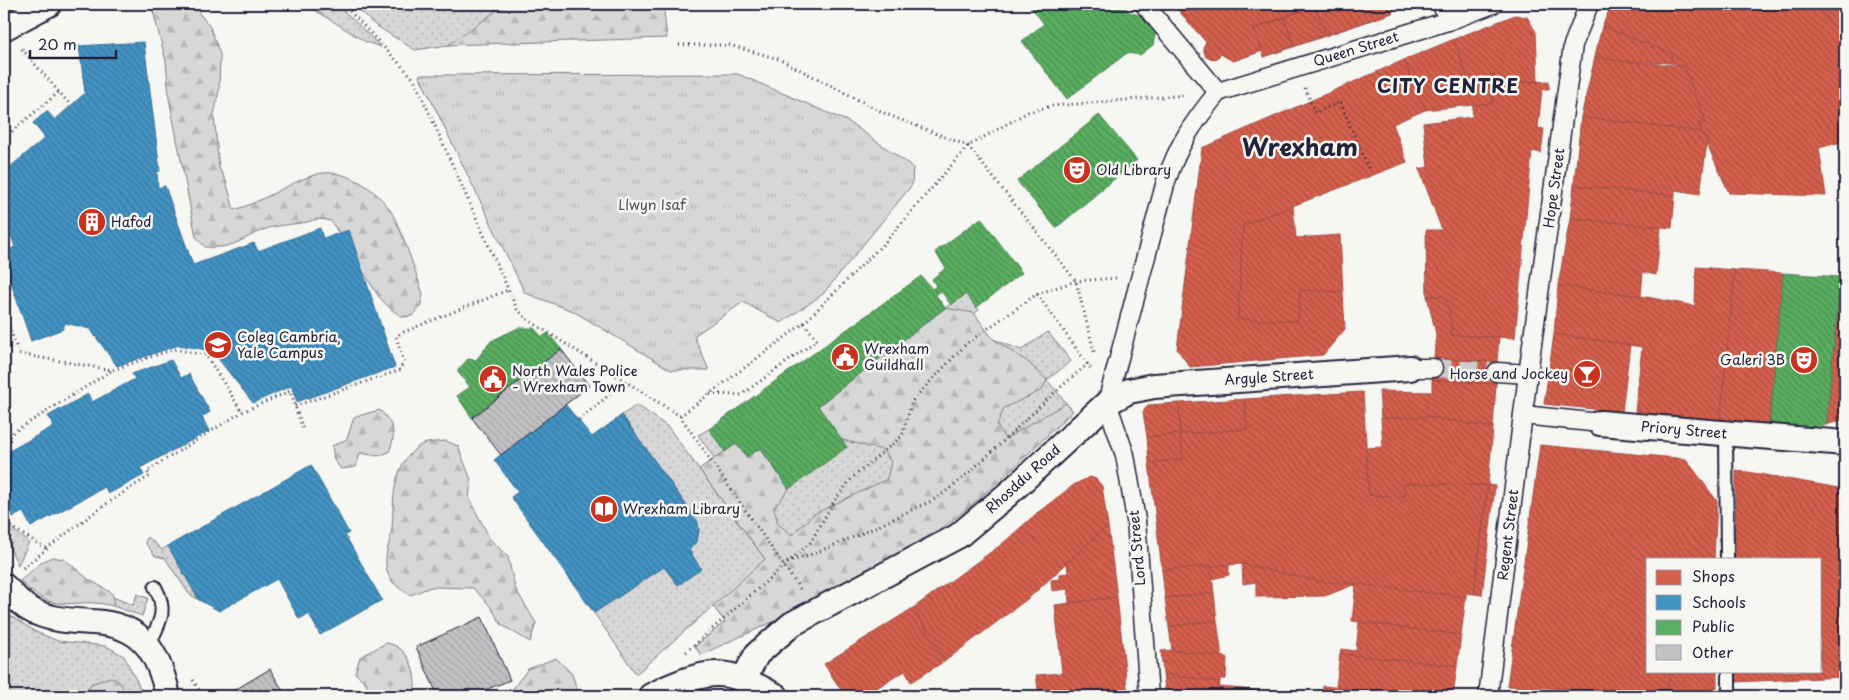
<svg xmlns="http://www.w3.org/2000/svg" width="1849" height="700" viewBox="0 0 1849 700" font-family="'Playpen Sans',sans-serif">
  <defs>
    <pattern id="grass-dots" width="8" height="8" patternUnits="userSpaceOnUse" patternTransform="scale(1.25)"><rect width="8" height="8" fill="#d7d7d7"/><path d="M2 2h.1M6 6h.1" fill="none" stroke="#b8b8b9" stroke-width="1.8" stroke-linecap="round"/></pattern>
    <pattern id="forest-firs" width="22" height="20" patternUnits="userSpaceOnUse" patternTransform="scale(1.25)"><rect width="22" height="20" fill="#d7d7d7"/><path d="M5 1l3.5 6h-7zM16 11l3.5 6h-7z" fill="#b8b8b9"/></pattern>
    <pattern id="park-tufts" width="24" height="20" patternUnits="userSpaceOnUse" patternTransform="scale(1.25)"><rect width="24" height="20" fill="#d7d7d7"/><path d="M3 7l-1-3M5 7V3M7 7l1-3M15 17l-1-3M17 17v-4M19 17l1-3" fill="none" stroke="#b8b8b9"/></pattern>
    <pattern id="shops-back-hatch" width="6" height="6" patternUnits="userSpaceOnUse" patternTransform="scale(1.25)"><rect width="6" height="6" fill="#d6604d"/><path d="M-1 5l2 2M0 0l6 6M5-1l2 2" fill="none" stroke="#ad4f41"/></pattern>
    <pattern id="schools-back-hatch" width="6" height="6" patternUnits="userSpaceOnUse" patternTransform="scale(1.25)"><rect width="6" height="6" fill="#4393c3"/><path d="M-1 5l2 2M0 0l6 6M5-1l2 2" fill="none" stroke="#3878a0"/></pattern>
    <pattern id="public-back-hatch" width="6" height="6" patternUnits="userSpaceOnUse" patternTransform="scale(1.25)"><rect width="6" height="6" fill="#5aae61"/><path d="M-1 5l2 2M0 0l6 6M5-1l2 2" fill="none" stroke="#4a8d51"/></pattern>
    <pattern id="building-back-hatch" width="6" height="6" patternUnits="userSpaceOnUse" patternTransform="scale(1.25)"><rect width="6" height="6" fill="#c2c2c4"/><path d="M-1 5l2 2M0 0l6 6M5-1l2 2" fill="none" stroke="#a6a6a9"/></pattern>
  </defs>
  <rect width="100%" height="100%" fill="#f6f6f2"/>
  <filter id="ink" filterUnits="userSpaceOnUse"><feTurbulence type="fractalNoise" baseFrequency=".02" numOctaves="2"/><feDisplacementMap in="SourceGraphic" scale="10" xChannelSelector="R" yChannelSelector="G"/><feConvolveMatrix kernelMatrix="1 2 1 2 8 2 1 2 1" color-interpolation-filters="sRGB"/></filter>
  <g filter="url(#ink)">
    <g fill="url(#grass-dots)" stroke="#7c7c89">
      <polygon points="305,4 337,4 381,47 366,42"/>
      <polygon points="352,4 434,4 436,6 445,4 663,4 448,45 415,50 375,25"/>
      <path d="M966 294 979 310 974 314 993 339 1021 350 1048 332 1071 361 1047 380 1073 411 966 510 701 655 695 646 725 622 713 606 636 674 594 613 664 567 678 585 701 569 689 550C703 534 701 527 690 510L622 415 637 405 668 427 765 559 779 549 698 435 709 429 725 452 736 444 747 457 760 448 789 488 818 406 945 308Z"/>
      <polygon points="4,523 29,542 18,565 4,536"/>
      <polygon points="148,537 162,550 168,546 199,600 189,594 165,558 155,556 145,542"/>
      <polygon points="137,594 148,598 142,616 113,606 113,597 133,605"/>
      <polygon points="4,612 36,632 58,641 106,646 124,656 144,696 13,696 4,690"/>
    </g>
    <g fill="url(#forest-firs)" stroke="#7c7c89">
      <path d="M151 4H192L210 27 220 54 219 91 214 115 219 168 226 181 234 210C263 202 286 184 314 175 342 165 380 190 393 215 405 239 414 268 423 294L421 305 412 316 402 317 391 309 379 297 331 221C314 217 316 221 301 223 288 225 276 225 263 230 239 240 234 249 205 247L196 237 169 98 166 61Z"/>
      <polygon points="506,4 663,4 667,38 448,45"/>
      <path d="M945 308 974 313 993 339 1028 362 1047 380 1042 390 1004 408 997 425 1005 439 1066 403 1073 411C1024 457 977 506 921 543 854 589 774 620 701 655L695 646 725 622 713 606 765 559 699 469 736 444 747 457 760 448 789 489 774 508 778 524 792 535 814 514 887 479 891 462 883 450 842 440 818 406Z"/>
      <path d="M380 410C393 424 397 432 389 452L378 456 360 453 356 467 341 469 334 460 332 446 347 439 354 417Z"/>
      <path d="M446 441 458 446 471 480 469 498 490 539 508 557 515 588 536 623 530 642 502 625 490 606 473 588 431 587 410 595C400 589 390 583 387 571 383 556 390 544 392 529 394 499 391 466 419 446 425 442 438 442 446 441Z"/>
      <path d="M52 557 64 559 88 579 112 593 114 600 113 606C73 595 57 619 20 581L42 562Z"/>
      <path d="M386 643C410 646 418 675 414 696H370L366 683 355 673 360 657Z"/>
      <polygon points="556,658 572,674 579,696 512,696 511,691 528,669"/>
      <path d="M111 677C121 681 124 686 124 696H84L91 684Z"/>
    </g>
    <polygon fill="url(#park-tufts)" stroke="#7c7c89" points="738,74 849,122 913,167 912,185 823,294 781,323 743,302 694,336 709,370 671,370 573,311 525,293 419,75"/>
    <g fill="url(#shops-back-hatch)" stroke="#a04d48">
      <polygon points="1173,4 1395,4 1392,13 1264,57 1262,51 1233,61 1221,54 1216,59 1206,57 1203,48 1206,42"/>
      <polygon points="1173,4 1395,4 1392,13 1326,35 1315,5 1254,29 1262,51 1233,61 1221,54 1216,59 1206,57 1203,48 1206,42"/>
      <polygon points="1612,4 1815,4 1845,39 1845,141 1819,148 1826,196 1729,193 1698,124 1706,123 1684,66 1670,63 1672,54 1602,26"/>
      <polygon points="1815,4 1845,4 1845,39"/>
      <polygon points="1315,5 1326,35 1294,46 1284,18"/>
      <polygon points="1515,15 1527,17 1536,32 1538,81 1493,84 1494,74 1469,82 1454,39"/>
      <polygon points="1284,18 1294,46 1264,57 1254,29"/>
      <polygon points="1602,26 1672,54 1670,63 1621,61 1595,57"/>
      <polygon points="1454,39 1469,82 1494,74 1493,103 1425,110 1404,60"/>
      <polygon points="1595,57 1621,61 1684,66 1706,123 1698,124 1702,132 1581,117"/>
      <polygon points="1404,60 1425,110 1393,124 1407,162 1243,225 1238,319 1298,321 1300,290 1343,292 1345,329 1323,355 1190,367 1177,349 1202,148"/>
      <polygon points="1549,81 1549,89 1542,89 1538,128 1544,129 1541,153 1532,151 1515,338 1452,335 1449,308 1443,296 1427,296 1426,230 1442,230 1419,169 1428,167 1423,123 1472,117 1473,105 1493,103 1493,84"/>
      <polygon points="1581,117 1702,132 1707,143 1700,194 1675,190 1675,196 1574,185"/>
      <polygon points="1574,185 1675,196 1672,228 1570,218"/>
      <polygon points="1293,206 1296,238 1340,235 1343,292 1300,290 1298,321 1238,319 1243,225"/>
      <polygon points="1570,218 1661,227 1656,275 1643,272 1641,296 1558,286"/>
      <polygon points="1696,267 1735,270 1720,421 1635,411 1642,347 1554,334 1558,286 1641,296 1695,306"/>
      <polygon points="1735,270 1783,273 1769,432 1720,421"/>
      <polygon points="1839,294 1845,295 1845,419 1826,425"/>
      <polygon points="1427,296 1443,296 1449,308 1452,335 1499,337 1497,362 1434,358 1436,334"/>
      <polygon points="1554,334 1630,345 1622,412 1544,404"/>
      <polygon points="1434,358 1497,362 1496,384 1432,380"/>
      <polygon points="1432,380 1496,384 1493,428 1430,417 1381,418 1379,391 1432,392"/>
      <polygon points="1363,392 1369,495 1405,496 1404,483 1488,485 1474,594 1466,593 1466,597 1322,582 1242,564 1162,570 1149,463 1183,459 1180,434 1247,429 1245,399"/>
      <polygon points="1245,399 1247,429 1180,434 1179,403"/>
      <polygon points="1179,403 1180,434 1147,437 1143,412 1148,405"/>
      <polygon points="1430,417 1493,428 1488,485 1404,483 1405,496 1369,495 1366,448 1383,447 1381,418"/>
      <polygon points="1180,434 1183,459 1149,463 1147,437"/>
      <polygon points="1540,445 1686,459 1717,501 1714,559 1648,559 1648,671 1671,671 1666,694 1507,686"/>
      <polygon points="1736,470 1845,489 1845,677 1735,682 1735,671 1820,671 1820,559 1735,559"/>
      <polygon points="1090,477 1096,479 1102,486 1108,526 1030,597 945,661 913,608 1002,544 1037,513 1075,484"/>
      <polygon points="1488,485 1495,486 1482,595 1474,594"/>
      <polygon points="1108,526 1117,597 1069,603 1068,589 1052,591 1051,580 1060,579 1060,574 1068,573 1067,562"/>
      <polygon points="1242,564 1322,582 1356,584 1325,596 1256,597 1256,582 1243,584"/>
      <polygon points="1229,565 1229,575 1212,579 1211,566"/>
      <polygon points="1211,566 1214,593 1165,598 1162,570"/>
      <polygon points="1356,584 1466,597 1461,635 1352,621"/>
      <polygon points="1214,593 1217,620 1169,627 1165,598"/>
      <polygon points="1117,597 1128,696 1039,696 1036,675 1062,673 1055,605"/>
      <polygon points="913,608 945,661 911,682 905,671 863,696 845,696 824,664"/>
      <polygon points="1217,620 1222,657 1172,650 1169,627"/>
      <polygon points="1359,622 1461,635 1457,666 1340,654 1341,649 1356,651"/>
      <polygon points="1172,650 1227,657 1226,679 1220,679 1220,682 1163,674 1161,651"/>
      <polygon points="1340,654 1457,666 1453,696 1358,696 1358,690 1336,687"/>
      <polygon points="1671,671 1717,671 1717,696 1666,694"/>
      <polygon points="1163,674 1220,682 1218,696 1166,696"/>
      <polygon points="1323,686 1352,689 1351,696 1322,696"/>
      <polygon points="1220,687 1243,689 1242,696 1218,696"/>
      <polygon points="1243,689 1270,692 1271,696 1242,696"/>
    </g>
    <g fill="url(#schools-back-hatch)" stroke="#39719a">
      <polygon points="144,42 160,171 157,172 158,188 165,186 193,265 254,243 258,251 320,228 323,238 349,230 395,367 297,402 291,386 253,403 212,351 179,345 117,366 90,329 65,323 63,329 31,341 4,263 11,258 8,250 15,247 4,216 4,172 45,138 33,123 47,111 55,120 85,93 79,46"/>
      <polygon points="171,360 181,378 189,374 210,412 202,417 209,431 140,468 144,475 108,494 105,487 31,527 23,512 13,517 4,499 4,454 54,426 48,416 88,394 92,402 135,379 132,374"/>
      <polygon points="565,404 592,437 622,415 698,522 699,530 697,541 689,550 701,569 678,585 664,567 594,613 511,497 518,492 494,460"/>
      <polygon points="311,465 349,533 345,535 382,600 320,635 309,614 299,619 277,579 219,611 199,600 168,546"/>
    </g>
    <g fill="url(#public-back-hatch)" stroke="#498456">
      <polygon points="1029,4 1122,4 1129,12 1145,17 1156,31 1153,45 1140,55 1127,53 1067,99 1022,41 1044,24"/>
      <polygon points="1099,115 1137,160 1056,228 1017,181"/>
      <polygon points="981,218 1022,273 976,308 966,294 951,305 941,291 936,295 945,308 818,406 847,447 789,489 760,448 747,457 736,444 725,452 709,429 921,276 932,289 936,286 932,279 946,268 935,252"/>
      <polygon points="1783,273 1840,277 1839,294 1826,425 1769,432"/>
      <polygon points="518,328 534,328 542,337 548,333 561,349 472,418 457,396 470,387 457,371 468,359 476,360 491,341"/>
    </g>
    <g fill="url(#building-back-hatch)" stroke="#22223b">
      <polygon points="561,349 589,386 501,455 472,418"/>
      <polygon points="482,617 510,680 470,696 438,696 416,647"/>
      <polygon points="270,669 286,696 229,696 228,694"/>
    </g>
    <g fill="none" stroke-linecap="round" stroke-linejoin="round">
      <polyline stroke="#cccccd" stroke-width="18" stroke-dasharray="18 9" stroke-linecap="butt" points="1433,368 1497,372"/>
      <defs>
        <g id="service">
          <polyline points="1726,434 1727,559"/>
          <path d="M149 644C160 622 168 611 155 587"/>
          <polyline points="1729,671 1729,696"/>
        </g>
        <g id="pedestrian">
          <polyline points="1144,4 1218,92"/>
          <polyline points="1442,4 1448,21"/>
          <polyline points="1218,92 1448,21 1493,4"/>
          <polyline points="1410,368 1433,368"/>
          <polyline points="1497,372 1528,374"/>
          <polyline points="1523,415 1600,423"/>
          <path d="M1149 696 1136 520 1125 455 1107 403 1166 181C1179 143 1193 123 1218 92"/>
          <polyline points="1488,696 1528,374 1573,45 1589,4"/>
        </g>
        <g id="minor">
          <polyline points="4,28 49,4"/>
          <polyline points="1600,423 1845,443"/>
          <path d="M4 586C12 593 20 604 29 609 48 620 71 621 92 622 142 624 158 651 168 696"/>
          <polyline points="743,680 757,654 792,624 958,536 1008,494 1107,403 1129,391 1154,386 1410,368"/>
          <path d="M651 696C667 687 699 673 718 674 738 674 758 687 776 696"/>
        </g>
      </defs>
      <use href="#service" stroke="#22223b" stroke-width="16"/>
      <use href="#pedestrian" stroke="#22223b" stroke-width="21"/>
      <use href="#minor" stroke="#22223b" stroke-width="28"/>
      <g stroke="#22223b" stroke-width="3" stroke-dasharray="1 4" stroke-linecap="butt">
        <polyline points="343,4 414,79 517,309 528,320 680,416 800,589"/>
        <polyline points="679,45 729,45 779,59 886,114 968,146 1076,281 1095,355"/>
        <polyline points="22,49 71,106"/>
        <polyline points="1305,88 1315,113 1340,102 1369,170"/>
        <polyline points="4,138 59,92"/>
        <polyline points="4,238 6,245 4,249"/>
        <polyline points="1037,294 1076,281 1116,278"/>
        <polyline points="4,312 19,354 112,370 174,349 206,355 242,412"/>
        <polyline points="710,394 741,395 817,340 804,323"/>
        <polyline points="295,406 400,370 404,362 396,337 401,333 508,290"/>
        <polyline points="680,416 804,323 887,240 968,146 1028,112 1052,106 1186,95"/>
        <polyline points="579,420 626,381"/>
        <polyline points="4,438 111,371"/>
        <polyline points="4,519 13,528 47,549"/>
        <path d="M787 563C825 550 862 534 899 516 912 509 928 504 940 496 993 456 1037 405 1088 364"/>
        <path d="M23 568C64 535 104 503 150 476L147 471 242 412 290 391 303 430"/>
        <polyline points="686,652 810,543 835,500 852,478 902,436 912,401 967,343 1037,294 1091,369"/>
        <polyline points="193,680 203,696"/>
      </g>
      <use href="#service" stroke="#f6f6f2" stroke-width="12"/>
      <use href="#pedestrian" stroke="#f6f6f2" stroke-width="18"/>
      <use href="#minor" stroke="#f6f6f2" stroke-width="24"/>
    </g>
  </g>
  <defs>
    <symbol id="theatre-disc" viewBox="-11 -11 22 22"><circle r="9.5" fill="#c8321e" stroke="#f6f6f2"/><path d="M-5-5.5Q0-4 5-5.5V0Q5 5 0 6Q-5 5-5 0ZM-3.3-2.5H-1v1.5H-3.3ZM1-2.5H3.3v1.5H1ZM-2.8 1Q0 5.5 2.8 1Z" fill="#fff"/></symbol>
    <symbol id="building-disc" viewBox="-11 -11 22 22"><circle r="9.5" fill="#c8321e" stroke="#f6f6f2"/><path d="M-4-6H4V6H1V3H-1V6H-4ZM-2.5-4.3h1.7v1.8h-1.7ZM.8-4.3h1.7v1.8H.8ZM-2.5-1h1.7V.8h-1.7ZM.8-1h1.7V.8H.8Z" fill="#fff"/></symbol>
    <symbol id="university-disc" viewBox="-11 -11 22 22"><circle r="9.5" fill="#c8321e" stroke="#f6f6f2"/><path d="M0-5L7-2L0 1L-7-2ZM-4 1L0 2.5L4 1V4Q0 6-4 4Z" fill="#fff"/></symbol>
    <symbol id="civic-disc" viewBox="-11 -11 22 22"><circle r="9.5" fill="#c8321e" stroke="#f6f6f2"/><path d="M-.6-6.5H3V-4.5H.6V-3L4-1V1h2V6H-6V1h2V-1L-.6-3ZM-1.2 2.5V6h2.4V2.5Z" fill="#fff"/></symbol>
    <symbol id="bar-disc" viewBox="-11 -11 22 22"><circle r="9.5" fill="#c8321e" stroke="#f6f6f2"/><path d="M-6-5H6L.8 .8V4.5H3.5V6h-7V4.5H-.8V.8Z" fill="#fff"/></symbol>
    <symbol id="library-disc" viewBox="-11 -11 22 22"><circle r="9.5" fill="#c8321e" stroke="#f6f6f2"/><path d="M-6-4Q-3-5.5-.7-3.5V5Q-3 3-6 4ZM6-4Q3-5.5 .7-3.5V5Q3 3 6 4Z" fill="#fff"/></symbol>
  </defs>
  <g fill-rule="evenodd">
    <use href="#theatre-disc" x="1061" y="154" width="32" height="32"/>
    <use href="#building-disc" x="76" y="206" width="32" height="32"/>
    <use href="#university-disc" x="202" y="329" width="32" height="32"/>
    <use href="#civic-disc" x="829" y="341" width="32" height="32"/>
    <use href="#theatre-disc" x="1788" y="344" width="32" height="32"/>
    <use href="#bar-disc" x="1571" y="358" width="32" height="32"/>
    <use href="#civic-disc" x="477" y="363" width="32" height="32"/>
    <use href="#library-disc" x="588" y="493" width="32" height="32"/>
  </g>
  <g text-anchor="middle" stroke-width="5" stroke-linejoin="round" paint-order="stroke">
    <g font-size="14" fill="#22223b" stroke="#f6f6f2">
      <text transform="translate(1356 49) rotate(-17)" y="5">Queen Street</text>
      <text transform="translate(1554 188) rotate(-82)" y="5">Hope Street</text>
      <text transform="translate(1269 377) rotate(-4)" y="5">Argyle Street</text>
      <text transform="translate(1684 430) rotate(5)" y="5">Priory Street</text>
      <text transform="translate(1023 479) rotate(-42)" y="5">Rhosddu Road</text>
      <text transform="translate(1508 535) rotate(-83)" y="5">Regent Street</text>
      <text transform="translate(1137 548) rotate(-95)" y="5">Lord Street</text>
    </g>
    <g font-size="14" fill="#22223b" stroke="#f6f6f2" text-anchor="start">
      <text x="1096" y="175">Old Library</text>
      <text x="111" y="227">Hafod</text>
      <text x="237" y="342">Coleg Cambria,<tspan x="237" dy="16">Yale Campus</tspan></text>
      <text x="864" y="354">Wrexham<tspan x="864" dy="16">Guildhall</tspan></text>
      <text x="1785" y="365" text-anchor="end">Galeri 3B</text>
      <text x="512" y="376">North Wales Police<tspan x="512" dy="16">- Wrexham Town</tspan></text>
      <text x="1568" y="379" text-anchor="end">Horse and Jockey</text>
      <text x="623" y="514">Wrexham Library</text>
    </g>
    <g font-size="14" fill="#4f4f62" stroke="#f6f6f2">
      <text x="652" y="210">Llwyn Isaf</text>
    </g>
    <g font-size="19" font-weight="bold" letter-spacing="1" fill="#22223b" stroke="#f6f6f2">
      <text x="1448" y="93">CITY CENTRE</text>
    </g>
    <g font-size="24" font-weight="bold" fill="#22223b" stroke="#f6f6f2">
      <text x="1300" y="156">Wrexham</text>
    </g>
  </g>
  <rect width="1849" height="700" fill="none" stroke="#f6f6f2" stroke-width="20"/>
  <rect x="10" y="10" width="1829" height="680" fill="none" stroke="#22223b" stroke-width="2" filter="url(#ink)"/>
  <rect x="1646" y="558" width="175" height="115" fill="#f6f6f2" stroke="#a1a1a9"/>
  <rect x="1656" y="570" width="25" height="15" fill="#d6604d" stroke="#a1a1a9"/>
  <text x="1692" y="582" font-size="15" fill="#22223b">Shops</text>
  <rect x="1656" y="595" width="25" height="15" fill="#4393c3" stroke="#a1a1a9"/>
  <text x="1692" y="608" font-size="15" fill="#22223b">Schools</text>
  <rect x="1656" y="620" width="25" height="15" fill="#5aae61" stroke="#a1a1a9"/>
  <text x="1692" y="632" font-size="15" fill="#22223b">Public</text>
  <rect x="1656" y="645" width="25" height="15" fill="#c2c2c4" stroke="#a1a1a9"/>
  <text x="1692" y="658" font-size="15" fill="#22223b">Other</text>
  <path d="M30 50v8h86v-8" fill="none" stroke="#22223b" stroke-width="2.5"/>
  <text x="38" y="50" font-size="15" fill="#22223b" stroke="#f6f6f2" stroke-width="4" paint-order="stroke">20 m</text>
</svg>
